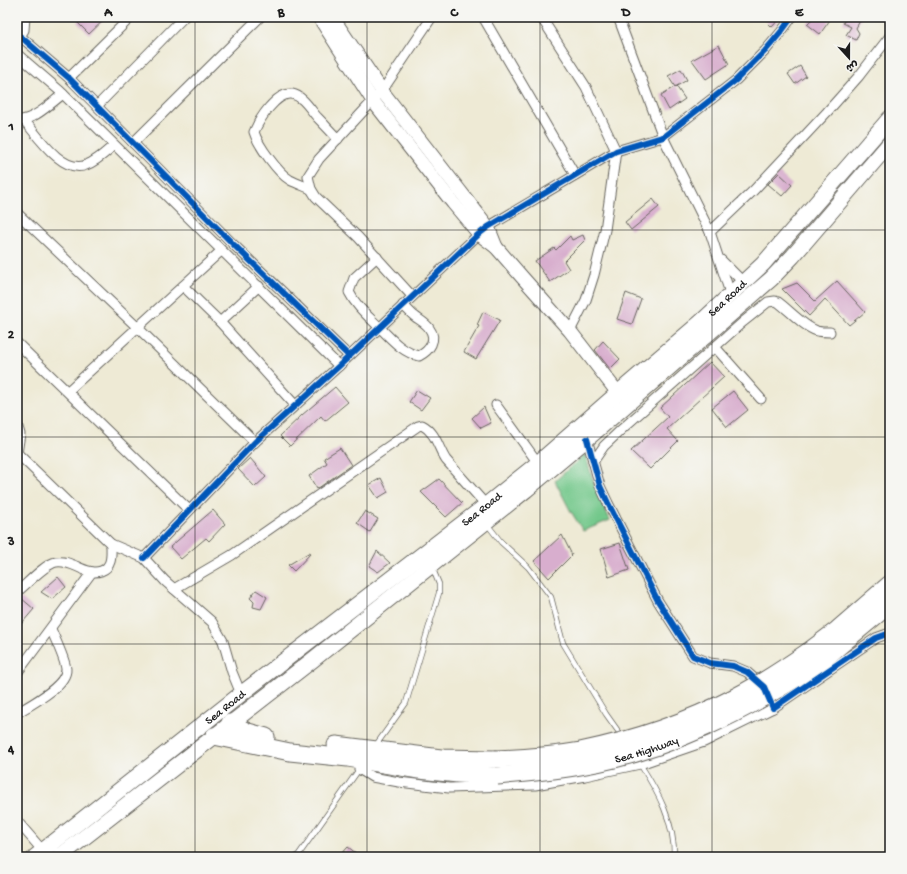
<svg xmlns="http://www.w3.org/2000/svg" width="907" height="874" viewBox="0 0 907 874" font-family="'Gochi Hand','Playpen Sans Arabic',sans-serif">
  <rect width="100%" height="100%" fill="#f6f6f2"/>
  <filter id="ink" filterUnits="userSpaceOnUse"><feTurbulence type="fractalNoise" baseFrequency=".025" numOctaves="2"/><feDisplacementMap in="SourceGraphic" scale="8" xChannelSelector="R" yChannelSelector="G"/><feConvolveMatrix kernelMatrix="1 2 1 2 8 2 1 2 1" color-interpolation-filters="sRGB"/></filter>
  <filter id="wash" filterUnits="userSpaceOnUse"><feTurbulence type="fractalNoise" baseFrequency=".012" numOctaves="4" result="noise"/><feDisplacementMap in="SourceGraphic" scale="16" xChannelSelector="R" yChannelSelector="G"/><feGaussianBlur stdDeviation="0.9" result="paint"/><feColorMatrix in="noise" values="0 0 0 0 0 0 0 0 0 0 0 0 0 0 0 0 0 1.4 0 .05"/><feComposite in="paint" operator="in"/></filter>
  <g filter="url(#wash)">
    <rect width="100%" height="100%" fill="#eeead5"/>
    <polygon fill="#73c88b" stroke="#487254" points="585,454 595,487 610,520 583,531 570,510 555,481"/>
    <g id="blocks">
      <g fill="#d8aece">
        <polygon points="82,17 107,17 89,34 77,22"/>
        <polygon points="762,17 781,17 772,27"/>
        <polygon points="814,17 832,17 820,34 807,24"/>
        <polygon points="846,17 862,17 856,28 859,33 856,40 846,35 851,27 843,23"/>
        <polygon points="719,45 729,64 706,79 692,60"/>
        <polygon points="800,66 806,76 795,84 788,74"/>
        <polygon points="681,69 687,80 675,87 668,76"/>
        <polygon points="676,86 685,99 669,110 661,95"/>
        <polygon points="779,173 792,185 782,196 768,184"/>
        <polygon points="653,199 659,207 631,230 625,222"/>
        <polygon points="583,235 585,240 564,261 569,269 550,282 535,261 554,248 556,250 570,236 572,240"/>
        <polygon points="837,281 865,312 849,325 825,299 809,316 782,289 797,283 815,301"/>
        <polygon points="626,293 641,299 632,324 617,319"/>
        <polygon points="483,312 500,320 476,359 464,352 479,326 477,325"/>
        <polygon points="603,341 620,359 610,369 595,350"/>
        <polygon points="710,362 724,377 667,429 678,441 650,469 631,451 668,417 660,408"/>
        <polygon points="335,387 348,402 325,421 321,416 290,446 280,436 302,415"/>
        <polygon points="417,390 430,398 421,410 409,402"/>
        <polygon points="733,391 748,410 727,427 712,408"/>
        <polygon points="484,407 491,423 481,428 472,418"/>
        <polygon points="340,448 351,465 317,489 309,476 327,463 324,458"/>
        <polygon points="250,458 266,477 255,487 238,469"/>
        <polygon points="381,478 388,492 378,498 369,485"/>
        <polygon points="439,479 462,503 446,517 421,492"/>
        <polygon points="213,510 225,524 209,541 206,538 181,559 170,547"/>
        <polygon points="365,511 378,519 370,532 357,523"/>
        <polygon points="562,535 572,555 549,578 534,561"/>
        <polygon points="620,543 629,570 609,577 601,549"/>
        <polygon points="377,551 390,563 378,572 369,566"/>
        <polygon points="310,552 311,553 294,571 288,565"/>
        <polygon points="58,577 66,587 52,599 41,592"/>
        <polygon points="256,590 267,597 261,609 253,607 254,602 250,598"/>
        <polygon points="21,598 34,609 17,629 17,603"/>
        <polygon points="348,847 361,857 339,857"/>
      </g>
    </g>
  </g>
  <g filter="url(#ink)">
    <use href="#blocks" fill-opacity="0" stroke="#66645d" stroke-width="1"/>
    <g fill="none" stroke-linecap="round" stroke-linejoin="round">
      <defs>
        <g id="service">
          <polyline points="487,524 501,542 528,567 551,597 563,643 606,714 623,738"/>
          <polyline points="376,745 406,703 439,593 439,584 432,567"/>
          <path d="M640 764C658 792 675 823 674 857"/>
          <polyline points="297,857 360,768"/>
        </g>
        <g id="minor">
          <polyline points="483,17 575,175"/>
          <polyline points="541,17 586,87 616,151 605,230 594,275 586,300 570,331"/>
          <polyline points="618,17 663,137 710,232 731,296"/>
          <polyline points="21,37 69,78 234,245 349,356"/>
          <polyline points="17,41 24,30 25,17"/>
          <polyline points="17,54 60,91 339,366"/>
          <polyline points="69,78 131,17"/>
          <polyline points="97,106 184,17"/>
          <path d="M17 120C32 122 51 103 63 94"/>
          <path d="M24 120C37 135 63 175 86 165 97 161 106 152 114 145"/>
          <polyline points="133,143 260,17"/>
          <path d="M311 189C304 186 296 183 290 180 278 173 258 145 254 132 259 120 276 92 292 94 303 96 310 109 317 117 324 124 331 132 338 139"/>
          <polyline points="17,213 137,327 255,442"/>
          <polyline points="710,232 754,190 827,112 859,76 890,36"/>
          <path d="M377 257 354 278 349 292C356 306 367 315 378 326 390 337 401 352 419 356 429 351 438 340 429 328 425 322 417 319 412 314 409 311 406 308 403 305"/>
          <polyline points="721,260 744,283"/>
          <polyline points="183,286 220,322 295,405"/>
          <polyline points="412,296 358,237 316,197 311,189 308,176 319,159 382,91 432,17"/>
          <polyline points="220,322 259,286"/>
          <polyline points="17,343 189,510"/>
          <polyline points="715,347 761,399"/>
          <polyline points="68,391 221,251"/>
          <polyline points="496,405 538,463"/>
          <polyline points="17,424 20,434 17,453"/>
          <polyline points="587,439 600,486 608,503 658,601 693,656 710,663 733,666 747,672 764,687 773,708 876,638 890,633"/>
          <polyline points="17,453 111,544 144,558 165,581 212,622 223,641 232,672 241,694"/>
          <path d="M593 462 604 446 623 428 743 322 768 302 775 301 778 302C789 310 804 327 817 331 821 332 826 332 830 332"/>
          <polyline points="144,558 255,442 339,366 479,234 488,227 616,151 663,137 736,80 765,51 781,32 792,17"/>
          <path d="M174 589 232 555 418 426 422 425C436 432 438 448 446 460L486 505"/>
          <path d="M17 592C27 584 45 564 56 562 72 559 85 576 101 571 113 567 111 554 111 544"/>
          <polyline points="17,673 92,572"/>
          <path d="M17 713C30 705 67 686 66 669 65 659 55 639 51 629"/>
          <polyline points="359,769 372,777 399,782 449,788 535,785 585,776 640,764 704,742 773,708"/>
          <polyline points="17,821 43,851"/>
        </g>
        <g id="secondary">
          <polyline points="319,17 373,101 453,203 479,234 496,247 522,277 570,331 618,393"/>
          <polyline points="332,17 382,91 488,227 496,247"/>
        </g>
        <g id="trunk">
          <path id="s1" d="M35 857 241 694 476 513 538 463 618 393 701 322 763 264 890 118"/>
          <polyline points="59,857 310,662 526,490 587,439 771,279 793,256 890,143"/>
        </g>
        <g id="motorway">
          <polyline points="809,651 837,630 890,584"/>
          <polyline points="819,663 890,604"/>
          <polyline points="230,723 248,732 266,737"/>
          <polyline points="214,736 290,752 348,758 419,770 458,774 497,776"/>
          <polyline points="336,745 441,758 495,759"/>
        </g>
      </defs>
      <use href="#service" stroke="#66645d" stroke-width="6"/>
      <use href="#minor" stroke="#66645d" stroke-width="11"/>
      <use href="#secondary" stroke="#66645d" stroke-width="15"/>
      <use href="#trunk" stroke="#66645d" stroke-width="17"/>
      <use href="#motorway" stroke="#66645d" stroke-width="19"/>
      <use href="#service" stroke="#fff" stroke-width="4.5"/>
      <use href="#minor" stroke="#fff" stroke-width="9"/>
      <use href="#secondary" stroke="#fff" stroke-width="13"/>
      <use href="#trunk" stroke="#fff" stroke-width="15"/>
      <use href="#motorway" stroke="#fff" stroke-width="17"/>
      <defs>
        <g id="motorway-bridge">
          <path d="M495 759C523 758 552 756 580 751 634 740 687 722 737 696 762 683 786 667 809 651"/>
          <path id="s2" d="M497 776C525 773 553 771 581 766 668 751 746 712 819 663"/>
        </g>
      </defs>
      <use href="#motorway-bridge" stroke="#66645d" stroke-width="19" stroke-linecap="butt"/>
      <use href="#motorway-bridge" stroke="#fff" stroke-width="17"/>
      <defs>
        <g id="cycleway">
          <polyline points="21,37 69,78 234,245 349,356"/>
          <polyline points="587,439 600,486 608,503 658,601 693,656 710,663 733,666 747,672 764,687 773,708 876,638 890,633"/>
          <polyline points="144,558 255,442 339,366 479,234 488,227 616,151 663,137 736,80 765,51 781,32 792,17"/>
        </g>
      </defs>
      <use href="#cycleway" stroke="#f6f6f2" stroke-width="8"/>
      <use href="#cycleway" stroke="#0057b8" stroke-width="6"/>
    </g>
  </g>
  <path fill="none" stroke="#1c1c1c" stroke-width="1" stroke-opacity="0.55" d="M195 17V857M367 17V857M540 17V857M712 17V857M17 230H890M17 437H890M17 644H890"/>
  <g text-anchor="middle" stroke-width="4" stroke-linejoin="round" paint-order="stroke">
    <g font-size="12" fill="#1c1c1c" stroke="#f6f6f2">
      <text dy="4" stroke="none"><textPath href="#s1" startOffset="890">Sea Road</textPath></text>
      <text dy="4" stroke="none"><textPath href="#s1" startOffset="566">Sea Road</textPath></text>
      <text dy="4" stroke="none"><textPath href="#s1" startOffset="242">Sea Road</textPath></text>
      <text dy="4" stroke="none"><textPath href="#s2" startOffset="152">Sea Highway</textPath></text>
    </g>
  </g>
  <rect width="907" height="874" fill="none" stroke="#f6f6f2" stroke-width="44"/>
  <g transform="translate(849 58) rotate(159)" stroke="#f6f6f2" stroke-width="3" paint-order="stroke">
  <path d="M0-3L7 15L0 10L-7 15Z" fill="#1c1c1c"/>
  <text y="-6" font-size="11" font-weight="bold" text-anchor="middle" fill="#1c1c1c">ش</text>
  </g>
  <rect x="22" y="22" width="863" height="830" fill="none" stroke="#1c1c1c" stroke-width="1.5"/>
  <g font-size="13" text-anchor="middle" font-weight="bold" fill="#1c1c1c">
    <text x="108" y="16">A</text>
    <text x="281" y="16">B</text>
    <text x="454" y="16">C</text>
    <text x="626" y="16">D</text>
    <text x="799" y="16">E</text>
    <text x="11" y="130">1</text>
    <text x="11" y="338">2</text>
    <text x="11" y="545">3</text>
    <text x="11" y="753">4</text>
  </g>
</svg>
